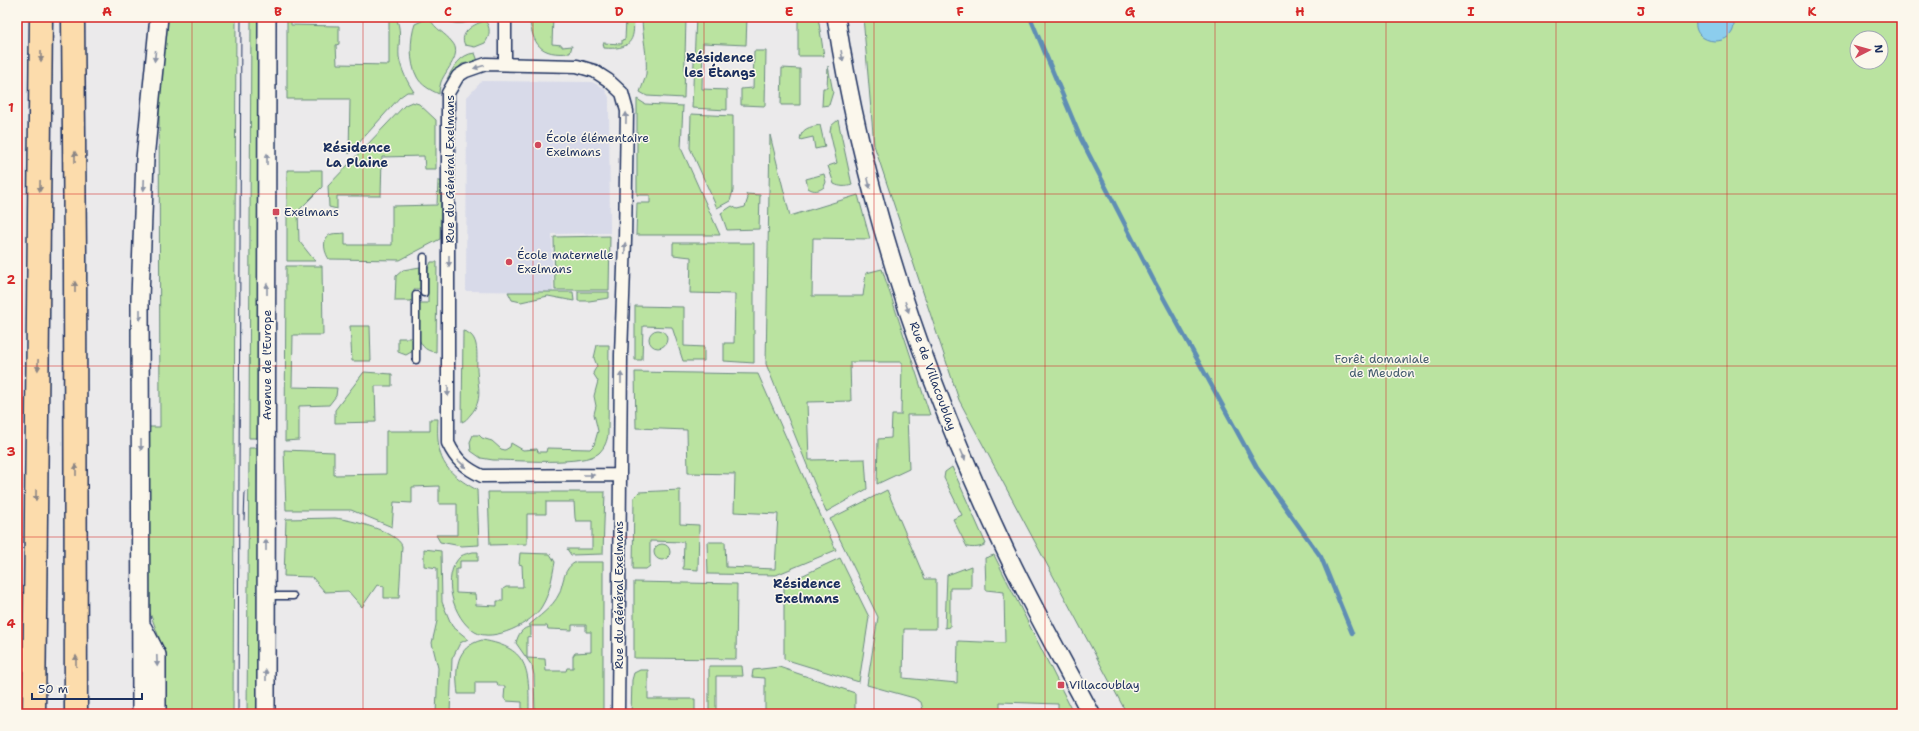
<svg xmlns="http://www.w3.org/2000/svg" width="1919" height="731" viewBox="0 0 1919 731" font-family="'Shantell Sans',sans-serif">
  <rect width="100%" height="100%" fill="#ebeaeb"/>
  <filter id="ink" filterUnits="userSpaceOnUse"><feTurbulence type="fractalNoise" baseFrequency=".025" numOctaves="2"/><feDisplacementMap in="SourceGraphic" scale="8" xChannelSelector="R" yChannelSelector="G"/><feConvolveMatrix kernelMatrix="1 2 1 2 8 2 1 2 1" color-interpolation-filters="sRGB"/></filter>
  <g filter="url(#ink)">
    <g fill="#d8dae9">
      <polygon points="17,17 19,17 19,141 17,305"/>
      <polygon points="482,81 592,82 604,88 609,97 610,233 552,234 553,292 466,291 467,97"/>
    </g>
    <g fill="#bae3a0" stroke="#6a897f" fill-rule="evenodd">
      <polygon points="166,17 236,17 233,714 164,714 164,651 147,605 149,427 160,427 159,80"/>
      <polygon points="251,17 261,17 258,438 249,438"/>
      <path d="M287 17H291V25L339 26V44L336 45 337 64 389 65V19L397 20C402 33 398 44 399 57 401 69 407 82 414 92H407L400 97 349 154 350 99H287Z"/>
      <path d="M441 17H478C466 25 453 26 441 17Z"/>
      <path d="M529 17H553L552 44 562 45V47L572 46 570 53C540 56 533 45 529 17Z"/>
      <path d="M630 17H633C636 42 629 50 604 48L603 43 622 44V40L625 39 626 20Z"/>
      <path d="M642 17H686L684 98 647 96 640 92C642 86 645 80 646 74 648 55 642 36 642 17Z"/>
      <polygon points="696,17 747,17 746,45 703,43 702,89 727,90 727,110 692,108"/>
      <polygon points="798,17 818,17 824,56 798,56"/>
      <path d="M863 17H1902V714H1127L959 400 874 145ZM1857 38H1881V62H1857Z"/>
      <path d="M426 19H430C435 29 445 33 452 42 463 54 446 69 441 82 440 86 439 90 439 94 430 90 421 85 417 77 409 63 410 38 415 24Z"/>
      <path d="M485 21C491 27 490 36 485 43L475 47 465 45C458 33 475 23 485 21Z"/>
      <polygon points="754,51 766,51 765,106 741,105 741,89 753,88"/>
      <path d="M475 53 478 61 462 64 447 79C453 68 460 54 475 53Z"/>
      <polygon points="828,66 833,92 829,105 822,106 823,88 827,88"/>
      <polygon points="782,68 800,69 800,105 781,105"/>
      <polygon points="637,99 645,104 683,106 681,148 720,235 636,235 637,203 650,203 650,195 637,195"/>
      <polygon points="412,102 419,104 436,120 436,169 425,169 424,156 382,157 381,196 337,196 337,209 329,207 328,186 405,105"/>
      <polygon points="691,114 733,116 733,191 730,201 717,208 690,148"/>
      <path d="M838 120 852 185C846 187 840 187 834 184L828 166 837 163 830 132 831 126Z"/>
      <path d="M820 125 825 147 815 149 813 137 800 140C801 128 810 127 820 125Z"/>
      <polygon points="770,135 790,216 858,195 870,239 813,238 812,296 863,296 866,273 882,269 930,415 907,415 909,469 877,484 878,439 891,438 892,415 901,415 902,362 850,362 851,401 807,402 809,460 865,459 867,489 826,512 766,364"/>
      <polygon points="287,170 322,170 322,187 298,211 299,241 315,261 287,261"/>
      <path d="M824 174 826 182 824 187C819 191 814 192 808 188L806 179Z"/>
      <path d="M438 181H441L440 239 400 260 329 259C324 252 321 237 332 234 335 233 341 234 345 233V245H392V206L437 205Z"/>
      <polygon points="746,194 760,195 759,229 727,230 721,213 732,206 737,209 745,207 748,198"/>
      <polygon points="610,236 609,290 555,290 554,237"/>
      <polygon points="673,243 754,243 754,363 724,361 724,343 734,343 735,294 690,293 691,257 673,255"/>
      <path d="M431 262H437L436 352C412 351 418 320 418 303H428V269Z"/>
      <polygon points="286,266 322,266 323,335 293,335 292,387 337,388 336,396 329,405 299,406 299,440 285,441"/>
      <polygon points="420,267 420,289 414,289 414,301 395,301 396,276 403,270"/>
      <polygon points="508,292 573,292 574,301 548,296 521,302 512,300"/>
      <polygon points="578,292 609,292 609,298 589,301 578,301"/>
      <polygon points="635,306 684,307 684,346 704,347 704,361 683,361 672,327 643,326 642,360 635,360"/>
      <polygon points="370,326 371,361 352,361 350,326"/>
      <circle cx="658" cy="339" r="9"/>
      <path d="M463 331C481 335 476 356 477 370 478 387 483 400 471 414 468 417 467 420 462 422Z"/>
      <polygon points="398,338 413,338 413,351 406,355 398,352"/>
      <path d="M597 345H609L608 434C607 441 605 447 599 453 584 466 515 460 493 460L481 458 471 451 470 442 473 435H479L482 438 492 441 501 449 505 450 510 447 511 443 523 450 537 449 538 452H546L547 448 590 449 594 445 598 431 594 414 596 406 594 396 598 381 593 373 597 366 594 358Z"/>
      <polygon points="364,372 392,374 392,386 375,386 376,422 335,423 335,410"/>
      <polygon points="635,372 758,374 836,550 776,575 708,574 707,542 725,542 726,567 775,569 778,514 734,512 735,474 688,473 687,430 636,428"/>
      <path d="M430 419H438C436 457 442 471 477 490L479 545 461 546 440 542 436 535H457V504H439V486L412 487V503L394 502 392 527 351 510H286L284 450 334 452V475L386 474V431H430Z"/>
      <polygon points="249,448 258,448 258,714 247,714"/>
      <path d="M952 467 986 544C980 548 974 548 967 547L953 519 962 515 944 478 945 472Z"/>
      <polygon points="680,490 680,524 699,525 698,570 683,569 684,542 650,541 650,566 646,569 633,569 634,497 639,492"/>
      <polygon points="887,490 925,579 936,579 936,629 904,629 903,678 957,683 958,641 1005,643 1004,592 986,590 985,558 994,555 1074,714 1058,714 1058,704 1000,702 1000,714 924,714 921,702 914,698 867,685 878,617 830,519"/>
      <polygon points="488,492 605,492 603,554 571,555 567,549 592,549 592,521 576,521 575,518 574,502 546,502 546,514 527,514 527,544 490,545"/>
      <path d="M335 518C351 520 397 531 402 546L399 598H384V586L377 585 362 607 348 591 325 592 312 577 284 576 286 519Z"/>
      <circle cx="662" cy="552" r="8"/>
      <polygon points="424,549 441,551 442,602 452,626 468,639 460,643 452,659 450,714 436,714 438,668 432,643 437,621 437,568 424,566"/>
      <path d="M473 552H478V561H460V569H456V593L475 594 476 605 497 606V601H503V589L506 587H523L522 565 519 564 520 553 550 554 555 562C552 577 550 593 542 606 533 623 493 643 475 632 453 619 440 575 461 556 464 554 469 553 473 552Z"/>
      <polygon points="840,558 869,617 859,682 784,659 784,584"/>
      <path d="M576 562H603V714H535L534 675 532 666 516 643C518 635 522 627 531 627V636L527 637V658L545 659 546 671H566L567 668H573V656L575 653 591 652V632H586V625H572V630L548 629 547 626H528C538 617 553 607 559 594 564 582 563 568 576 562Z"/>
      <polygon points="971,566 971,588 950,588 950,627 945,628 947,575"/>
      <polygon points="634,582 737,584 736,659 634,658"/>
      <path d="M482 640C531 648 529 672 529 714H522V702L506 701 504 698 505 686H498L497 682H475V694H458C455 670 455 647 482 640Z"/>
      <polygon points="709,666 742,666 743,676 716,676 716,714 709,714"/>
      <polygon points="779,667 855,693 855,714 765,714 765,678 752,677 753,670"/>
      <polygon points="640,670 648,670 648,699 695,699 695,714 631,714 632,680 634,673"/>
    </g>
    <path fill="#8ccded" stroke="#5f8eb4" d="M1697 17H1733C1742 50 1687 48 1697 17Z"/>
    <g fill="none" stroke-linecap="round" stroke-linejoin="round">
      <polyline stroke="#5f8eb4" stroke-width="4.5" points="1030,17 1081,139 1153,279 1257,468 1321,557 1352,633"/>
      <defs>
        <g id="lane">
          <polyline points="424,257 424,293"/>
          <polyline points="416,295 416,360"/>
          <polyline points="267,596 293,596"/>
        </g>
        <g id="street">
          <polyline points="505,64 505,17"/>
          <path d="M618 714 621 355 625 240 627 111 622 93 608 80 594 71 577 66 486 64 466 71 458 76 448 93V443C456 460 465 468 482 476L620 475"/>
        </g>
        <g id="secondary">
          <path d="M836 17C864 199 923 375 1001 541 1028 600 1061 657 1091 714"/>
          <polyline points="143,628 157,655 157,714"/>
          <polyline points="141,714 140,298 145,159 159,17"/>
          <polyline points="266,714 267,17"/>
        </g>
        <g id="highway">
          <polyline points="73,17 75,255 76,714"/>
          <polyline points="34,714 41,17"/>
        </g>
      </defs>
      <use href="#lane" stroke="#1b2f5e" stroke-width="9"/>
      <use href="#street" stroke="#1b2f5e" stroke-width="15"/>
      <use href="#secondary" stroke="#1b2f5e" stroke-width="20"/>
      <use href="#highway" stroke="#1b2f5e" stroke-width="25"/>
      <use href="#lane" stroke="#fbf7ec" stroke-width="6"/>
      <use href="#street" stroke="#fbf7ec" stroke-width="12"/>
      <use href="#secondary" stroke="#fbf7ec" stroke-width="17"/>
      <use href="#highway" stroke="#fcdcac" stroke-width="22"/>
      <g stroke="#1b2f5e" stroke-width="1">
        <polyline points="244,520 245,492"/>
        <polyline points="238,714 241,17"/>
      </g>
    </g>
    <defs><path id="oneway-solid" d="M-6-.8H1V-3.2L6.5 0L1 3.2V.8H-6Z"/></defs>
    <g fill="#8c8685">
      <use href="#oneway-solid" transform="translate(41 56) rotate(90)"/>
      <use href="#oneway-solid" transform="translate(75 157) rotate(-90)"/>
      <use href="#oneway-solid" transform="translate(40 186) rotate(91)"/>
      <use href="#oneway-solid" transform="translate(75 287) rotate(-90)"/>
      <use href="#oneway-solid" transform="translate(38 365) rotate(91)"/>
      <use href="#oneway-solid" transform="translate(76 470) rotate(-90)"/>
      <use href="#oneway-solid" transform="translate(36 495) rotate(91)"/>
      <use href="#oneway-solid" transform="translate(76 661) rotate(-90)"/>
    </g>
    <g fill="#8b93a5">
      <use href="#oneway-solid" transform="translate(155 56) rotate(96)"/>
      <use href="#oneway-solid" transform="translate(842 56) rotate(81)"/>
      <use href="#oneway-solid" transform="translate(479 67) rotate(164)"/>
      <use href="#oneway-solid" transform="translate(626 118) rotate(-89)"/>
      <use href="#oneway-solid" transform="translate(267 159) rotate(-90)"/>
      <use href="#oneway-solid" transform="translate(869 183) rotate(77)"/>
      <use href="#oneway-solid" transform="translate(144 185) rotate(92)"/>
      <use href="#oneway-solid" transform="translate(625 248) rotate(-88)"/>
      <use href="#oneway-solid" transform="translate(449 261) rotate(90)"/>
      <use href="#oneway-solid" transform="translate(267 289) rotate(-90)"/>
      <use href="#oneway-solid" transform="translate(907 307) rotate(71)"/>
      <use href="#oneway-solid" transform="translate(140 315) rotate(90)"/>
      <use href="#oneway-solid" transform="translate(621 378) rotate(-90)"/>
      <use href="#oneway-solid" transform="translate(448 391) rotate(91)"/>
      <use href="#oneway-solid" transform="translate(141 445) rotate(90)"/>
      <use href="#oneway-solid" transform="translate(963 455) rotate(67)"/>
      <use href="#oneway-solid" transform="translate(462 464) rotate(43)"/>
      <use href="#oneway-solid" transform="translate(589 475)"/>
      <use href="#oneway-solid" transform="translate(266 545) rotate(-90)"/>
      <use href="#oneway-solid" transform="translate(157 661) rotate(88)"/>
      <use href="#oneway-solid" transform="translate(266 675) rotate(-90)"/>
    </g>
  </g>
  <path fill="none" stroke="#d62828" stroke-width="1" stroke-opacity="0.55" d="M192 17V714M363 17V714M533 17V714M704 17V714M874 17V714M1045 17V714M1215 17V714M1386 17V714M1556 17V714M1727 17V714M17 194H1902M17 366H1902M17 537H1902"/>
  <g fill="#d1495b" stroke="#fbf7ec" stroke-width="1.5">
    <circle cx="538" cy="145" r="4"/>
    <rect x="272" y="208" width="8" height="8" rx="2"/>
    <circle cx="509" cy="262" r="4"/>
    <rect x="1057" y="681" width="8" height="8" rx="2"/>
  </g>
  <g text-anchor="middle" stroke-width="3" stroke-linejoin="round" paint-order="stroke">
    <g font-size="12" fill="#1b2f5e" stroke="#fbf7ec" text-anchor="start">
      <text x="546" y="142">École élémentaire<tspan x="546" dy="14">Exelmans</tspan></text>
      <text x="284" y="216">Exelmans</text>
      <text x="517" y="259">École maternelle<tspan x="517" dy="14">Exelmans</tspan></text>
      <text x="1069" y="689">Villacoublay</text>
    </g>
    <g font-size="12" fill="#1b2f5e" stroke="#fbf7ec">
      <text transform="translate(450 169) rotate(-90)" y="4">Rue du Général Exelmans</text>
      <text transform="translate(267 365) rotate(-90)" y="4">Avenue de l'Europe</text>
      <text transform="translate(933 376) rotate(70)" y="4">Rue de Villacoublay</text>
      <text transform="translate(619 595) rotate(-90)" y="4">Rue du Général Exelmans</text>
    </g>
    <g font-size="12" fill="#435c6e" stroke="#fbf7ec">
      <text x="1382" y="363">Forêt domaniale<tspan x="1382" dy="14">de Meudon</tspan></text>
    </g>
    <g font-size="13" font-weight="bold" fill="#1b2f5e" stroke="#fbf7ec">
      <text x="720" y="62">Résidence<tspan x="720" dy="15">les Étangs</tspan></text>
      <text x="357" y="152">Résidence<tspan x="357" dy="15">La Plaine</tspan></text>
      <text x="807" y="588">Résidence<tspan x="807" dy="15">Exelmans</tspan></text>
    </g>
  </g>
  <rect width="1919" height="731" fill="none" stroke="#fbf7ec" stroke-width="44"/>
  <g transform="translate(1869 50) rotate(84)"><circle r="19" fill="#fbf7ec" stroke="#a1a7b3"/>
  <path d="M0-3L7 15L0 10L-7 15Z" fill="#d1495b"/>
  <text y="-6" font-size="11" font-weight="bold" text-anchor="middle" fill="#1b2f5e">N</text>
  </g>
  <path d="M32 693v6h110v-6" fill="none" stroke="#1b2f5e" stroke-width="2"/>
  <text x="38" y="693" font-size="12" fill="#1b2f5e" stroke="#fbf7ec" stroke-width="3" paint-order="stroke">50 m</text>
  <rect x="22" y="22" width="1875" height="687" fill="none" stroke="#d62828" stroke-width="1.5"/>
  <g font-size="13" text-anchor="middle" font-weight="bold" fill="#d62828">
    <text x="107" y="16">A</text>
    <text x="278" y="16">B</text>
    <text x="448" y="16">C</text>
    <text x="619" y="16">D</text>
    <text x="789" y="16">E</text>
    <text x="960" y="16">F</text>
    <text x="1130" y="16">G</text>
    <text x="1300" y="16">H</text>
    <text x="1471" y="16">I</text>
    <text x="1641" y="16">J</text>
    <text x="1812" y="16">K</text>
    <text x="11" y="112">1</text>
    <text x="11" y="284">2</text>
    <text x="11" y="456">3</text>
    <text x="11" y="628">4</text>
  </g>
</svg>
